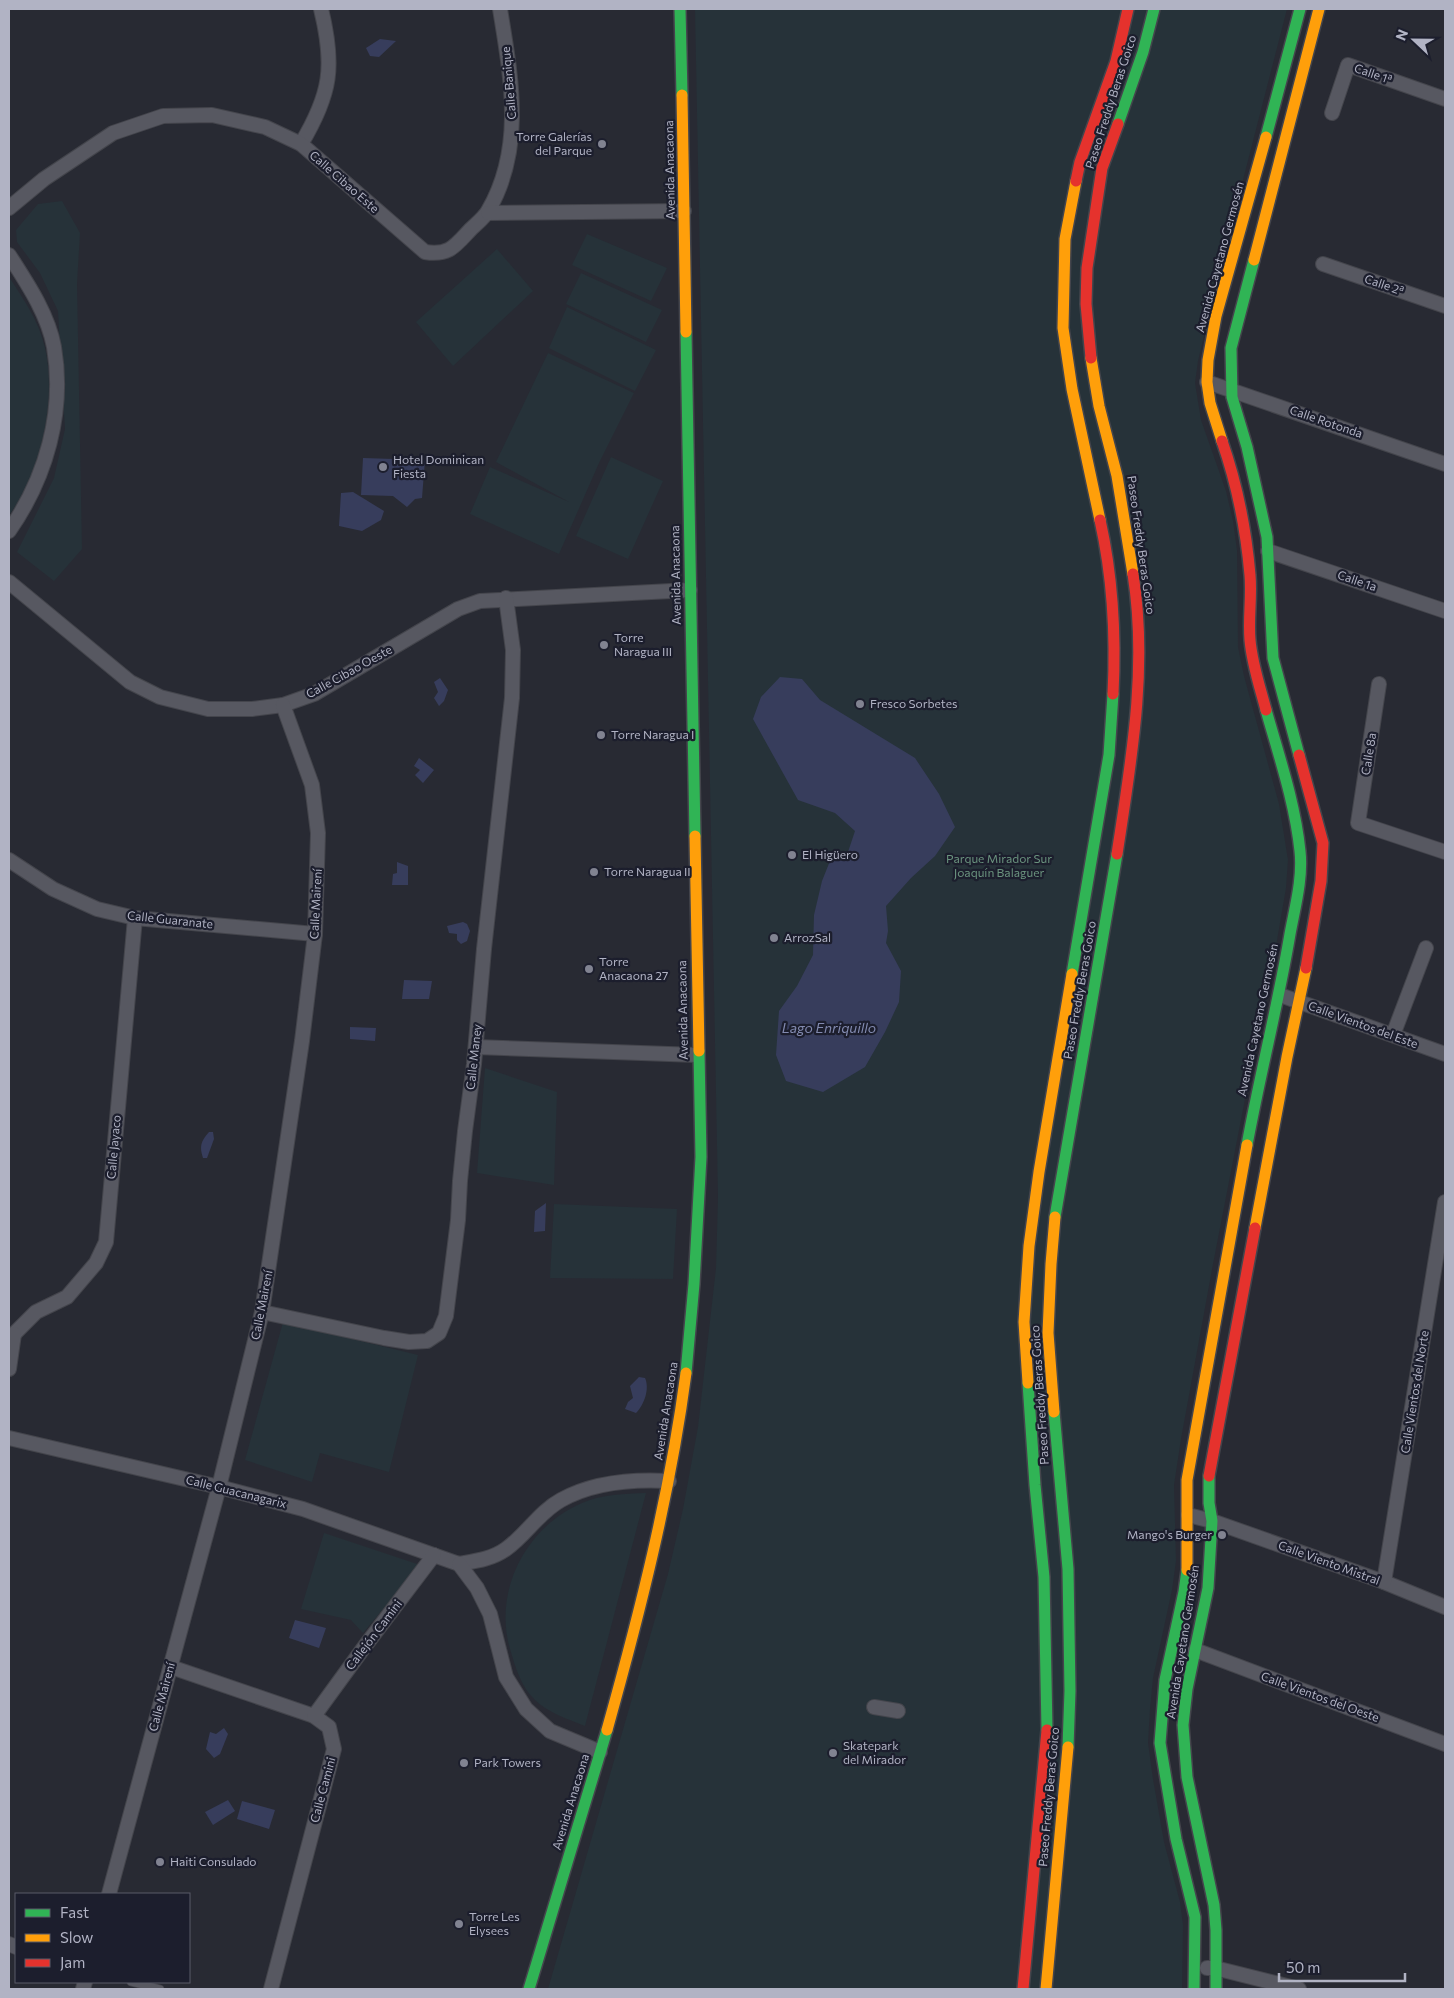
<svg xmlns="http://www.w3.org/2000/svg" width="1454" height="1998" viewBox="0 0 1454 1998" font-family="Commissioner,sans-serif">
  <rect width="100%" height="100%" fill="#282a33"/>
  <g fill="#263239">
    <polygon points="695,9 1287,9 1219,273 1198,361 1195,383 1201,420 1226,491 1233,521 1237,550 1238,647 1244,676 1279,804 1288,860 1286,888 1268,993 1252,1063 1213,1264 1181,1439 1174,1485 1176,1561 1172,1590 1153,1678 1150,1709 1148,1743 1153,1779 1164,1842 1180,1902 1183,1925 1182,1989 548,1989 668,1574 683,1509 698,1427 716,1268 718,1197"/>
    <polygon points="62,201 80,233 77,284 82,549 54,581 17,552 54,478 65,429 58,311 40,273 17,242 16,230 38,204"/>
    <polygon points="587,234 667,268 651,301 572,265"/>
    <polygon points="497,249 533,291 453,366 416,322"/>
    <polygon points="581,273 662,310 646,342 566,304"/>
    <path d="M9 277C24 300 39 321 45 348 57 399 41 474 9 515Z"/>
    <polygon points="567,307 656,350 635,391 549,348"/>
    <polygon points="548,353 634,393 599,463 559,554 470,514 490,467 569,502 496,462"/>
    <polygon points="611,457 663,481 628,559 576,536"/>
    <polygon points="485,1068 557,1092 554,1185 477,1173"/>
    <polygon points="554,1204 677,1209 673,1279 550,1278"/>
    <polygon points="283,1322 418,1355 389,1472 320,1453 312,1482 245,1460"/>
    <path d="M646 1493 585 1726C568 1719 548 1713 535 1700 521 1687 515 1666 510 1649 493 1590 526 1527 582 1503 603 1494 624 1494 646 1493Z"/>
    <polygon points="324,1533 420,1565 363,1633 351,1620 301,1609"/>
  </g>
  <g fill="#373d5c">
    <polygon points="380,39 396,41 379,57 370,56 366,48"/>
    <polygon points="363,458 425,460 422,498 415,499 407,507 393,496 361,495"/>
    <polygon points="353,492 384,511 381,520 362,531 339,526 341,493"/>
    <polygon points="780,677 802,679 820,700 915,758 939,794 955,827 935,856 911,878 886,906 888,931 886,943 901,971 899,1002 885,1032 865,1067 823,1092 786,1081 776,1055 779,1011 797,986 813,955 814,915 822,881 830,861 847,855 855,831 835,813 798,800 753,719 761,697"/>
    <polygon points="440,678 448,690 444,701 439,706 434,698 438,692 434,682"/>
    <polygon points="419,758 434,770 423,783 415,775 420,770 414,766"/>
    <polygon points="397,862 408,866 408,885 392,885 393,874 397,873"/>
    <polygon points="463,922 467,924 470,931 467,941 461,944 457,940 457,934 449,933 447,926"/>
    <polygon points="404,980 432,981 429,999 402,999"/>
    <polygon points="350,1027 376,1028 375,1041 350,1039"/>
    <path d="M209 1132H213L214 1139 207 1158H203C199 1146 201 1141 209 1132Z"/>
    <polygon points="546,1203 545,1231 534,1232 535,1211"/>
    <path d="M639 1377 645 1378C650 1389 644 1405 636 1413L625 1409 628 1402 633 1398 630 1386Z"/>
    <polygon points="295,1620 326,1628 319,1648 289,1638"/>
    <polygon points="224,1728 228,1734 220,1754 214,1758 206,1749 210,1732 216,1734"/>
    <polygon points="228,1800 235,1811 213,1825 205,1812"/>
    <polygon points="242,1801 275,1810 269,1829 237,1819"/>
  </g>
  <g fill="none" stroke-linecap="round" stroke-linejoin="round">
    <defs>
      <polyline id="lane" points="131,1982 160,1989"/>
      <g id="street">
        <polyline points="1332,113 1348,65 1445,99"/>
        <path d="M301 144C331 94 335 66 321 9"/>
        <path d="M9 208 44 179 113 133 163 116 212 115 265 127 301 144 425 252C449 256 455 246 470 230 476 224 484 218 488 211 525 148 511 77 500 9"/>
        <polyline points="488,213 684,211"/>
        <path d="M9 255C27 283 48 314 54 347 65 412 46 478 9 531"/>
        <polyline points="1323,264 1445,306"/>
        <polyline points="1207,382 1445,464"/>
        <polyline points="1268,551 1445,611"/>
        <polyline points="9,582 130,682 160,697 208,709 252,709 283,705 314,694 458,609 480,601 690,590"/>
        <polyline points="1379,684 1358,823 1445,852"/>
        <polyline points="9,860 53,889 97,909 135,918 315,934"/>
        <polyline points="1280,995 1445,1054"/>
        <polyline points="1393,1035 1426,948"/>
        <polyline points="476,1047 697,1055"/>
        <polyline points="262,1312 384,1338 409,1342 427,1341 439,1333 446,1316 458,1220 460,1181 465,1131 474,1064 484,949 512,698 513,650 506,598"/>
        <polyline points="14,1334 36,1312 67,1297 96,1263 106,1242 135,918"/>
        <polyline points="9,1369 14,1334"/>
        <path d="M9 1438 219 1487 303 1509 459 1564C476 1561 492 1559 506 1549 526 1535 539 1512 561 1500 593 1482 633 1479 669 1481"/>
        <polyline points="1188,1515 1212,1521 1384,1582 1445,1607"/>
        <polyline points="459,1564 477,1588 490,1614 506,1677 526,1709 550,1731 600,1752"/>
        <polyline points="1384,1582 1445,1202"/>
        <polyline points="1195,1650 1445,1744"/>
        <polyline points="171,1667 314,1716 329,1727 334,1749 271,1989"/>
        <polyline points="874,1707 898,1711"/>
        <polyline points="314,1716 365,1646 434,1555"/>
        <polyline points="109,1894 219,1487 262,1312 302,1041 315,934 318,833 312,785 283,705"/>
        <polyline points="9,1944 16,1947"/>
        <polyline points="1207,1968 1215,1968 1299,1989"/>
        <polyline points="83,1989 85,1982"/>
      </g>
      <g id="fast">
        <polyline points="680,9 682,95"/>
        <polyline points="1118,124 1143,52 1154,9"/>
        <polyline points="1266,137 1300,9"/>
        <polyline points="1254,260 1231,348 1232,397 1247,447 1267,537 1273,658 1299,755"/>
        <polyline points="686,332 695,836"/>
        <polyline points="1072,974 1109,755 1113,694"/>
        <path d="M1247 1145C1260 1074 1278 1005 1290 934 1295 907 1303 878 1300 851 1295 803 1279 756 1266 710"/>
        <polyline points="1055,1217 1117,854"/>
        <polyline points="686,1373 694,1284 701,1157 699,1051"/>
        <polyline points="1028,1383 1035,1485 1044,1577 1047,1730"/>
        <polyline points="1054,1412 1068,1569 1070,1691 1068,1747"/>
        <polyline points="1209,1476 1209,1503 1212,1521 1208,1588 1187,1689 1183,1725 1187,1777 1214,1905 1216,1930 1216,1989"/>
        <polyline points="1187,1570 1184,1592 1165,1680 1160,1743 1176,1839 1195,1917 1194,1989"/>
        <polyline points="529,1989 607,1730"/>
      </g>
      <g id="slow">
        <polyline points="682,95 686,332"/>
        <polyline points="1076,181 1065,239 1063,328 1072,389 1100,520"/>
        <polyline points="1254,260 1319,9"/>
        <polyline points="1091,358 1099,406 1117,476 1133,574"/>
        <polyline points="1222,441 1210,403 1207,382 1208,360 1216,316 1266,137"/>
        <polyline points="695,836 699,1051"/>
        <polyline points="1255,1228 1287,1057 1306,968"/>
        <polyline points="1028,1383 1024,1322 1029,1246 1039,1172 1072,974"/>
        <polyline points="1054,1412 1048,1333 1051,1264 1055,1217"/>
        <polyline points="1187,1570 1187,1480 1247,1145"/>
        <path d="M607 1730C640 1612 670 1494 686 1373"/>
        <polyline points="1046,1989 1068,1747"/>
      </g>
      <g id="jam">
        <polyline points="1076,181 1080,162 1116,61 1128,9"/>
        <polyline points="1091,358 1086,304 1087,268 1102,168 1118,124"/>
        <path d="M1222 441C1237 484 1246 529 1250 575 1252 597 1248 618 1250 640 1252 664 1260 687 1266 710"/>
        <path d="M1100 520C1113 578 1116 636 1113 694"/>
        <polyline points="1299,755 1323,843 1321,881 1306,968"/>
        <path d="M1117 854C1131 762 1148 668 1133 574"/>
        <polyline points="1209,1476 1255,1228"/>
        <polyline points="1023,1989 1047,1730"/>
      </g>
    </defs>
    <use href="#lane" stroke="#44454c" stroke-width="9"/>
    <use href="#street" stroke="#44454c" stroke-width="16"/>
    <use href="#fast" stroke="#44454c" stroke-width="14"/>
    <use href="#slow" stroke="#44454c" stroke-width="14"/>
    <use href="#jam" stroke="#44454c" stroke-width="14"/>
    <use href="#lane" stroke="#575861" stroke-width="7"/>
    <use href="#street" stroke="#575861" stroke-width="14"/>
    <use href="#fast" stroke="#30b455" stroke-width="11"/>
    <use href="#slow" stroke="#ff9f0a" stroke-width="11"/>
    <use href="#jam" stroke="#e5322d" stroke-width="11"/>
  </g>
  <g fill="#818391" stroke="#1c1e2d" stroke-width="2">
    <circle cx="602" cy="144" r="5"/>
    <circle cx="383" cy="467" r="5"/>
    <circle cx="604" cy="645" r="5"/>
    <circle cx="860" cy="704" r="5"/>
    <circle cx="601" cy="735" r="5"/>
    <circle cx="792" cy="855" r="5"/>
    <circle cx="594" cy="872" r="5"/>
    <circle cx="774" cy="938" r="5"/>
    <circle cx="589" cy="969" r="5"/>
    <circle cx="1222" cy="1535" r="5"/>
    <circle cx="833" cy="1753" r="5"/>
    <circle cx="464" cy="1763" r="5"/>
    <circle cx="160" cy="1862" r="5"/>
    <circle cx="459" cy="1924" r="5"/>
  </g>
  <g text-anchor="middle" stroke-width="4.5" stroke-linejoin="round" paint-order="stroke">
    <g font-size="12" fill="#b1b3c4" stroke="#1c1e2d">
      <text transform="translate(1373 74) rotate(19)" y="4">Calle 1ª</text>
      <text transform="translate(509 83) rotate(-95)" y="4">Calle Banique</text>
      <text transform="translate(1111 102) rotate(-72)" y="4">Paseo Freddy Beras Goico</text>
      <text transform="translate(670 170) rotate(-91)" y="4">Avenida Anacaona</text>
      <text transform="translate(344 182) rotate(41)" y="4">Calle Cibao Este</text>
      <text transform="translate(1220 257) rotate(-75)" y="4">Avenida Cayetano Germosén</text>
      <text transform="translate(1384 285) rotate(19)" y="4">Calle 2ª</text>
      <text transform="translate(1326 422) rotate(19)" y="4">Calle Rotonda</text>
      <text transform="translate(1141 545) rotate(82)" y="4">Paseo Freddy Beras Goico</text>
      <text transform="translate(676 575) rotate(-91)" y="4">Avenida Anacaona</text>
      <text transform="translate(1357 581) rotate(19)" y="4">Calle 1a</text>
      <text transform="translate(349 672) rotate(-29)" y="4">Calle Cibao Oeste</text>
      <text transform="translate(1369 754) rotate(-81)" y="4">Calle 8a</text>
      <text transform="translate(316 904) rotate(-87)" y="4">Calle Mairení</text>
      <text transform="translate(170 920) rotate(6)" y="4">Calle Guaranate</text>
      <text transform="translate(1080 990) rotate(-80)" y="4">Paseo Freddy Beras Goico</text>
      <text transform="translate(683 1010) rotate(-91)" y="4">Avenida Anacaona</text>
      <text transform="translate(1258 1020) rotate(-78)" y="4">Avenida Cayetano Germosén</text>
      <text transform="translate(1363 1025) rotate(20)" y="4">Calle Vientos del Este</text>
      <text transform="translate(474 1057) rotate(-84)" y="4">Calle Maney</text>
      <text transform="translate(114 1147) rotate(-85)" y="4">Calle Jayaco</text>
      <text transform="translate(262 1305) rotate(-79)" y="4">Calle Mairení</text>
      <text transform="translate(1415 1392) rotate(-81)" y="4">Calle Vientos del Norte</text>
      <text transform="translate(1040 1395) rotate(-94)" y="4">Paseo Freddy Beras Goico</text>
      <text transform="translate(666 1411) rotate(-81)" y="4">Avenida Anacaona</text>
      <text transform="translate(236 1492) rotate(14)" y="4">Calle Guacanagarix</text>
      <text transform="translate(1329 1563) rotate(20)" y="4">Calle Viento Mistral</text>
      <text transform="translate(374 1635) rotate(-53)" y="4">Callejón Camini</text>
      <text transform="translate(1183 1642) rotate(-81)" y="4">Avenida Cayetano Germosén</text>
      <text transform="translate(162 1697) rotate(-75)" y="4">Calle Mairení</text>
      <text transform="translate(1320 1697) rotate(20)" y="4">Calle Vientos del Oeste</text>
      <text transform="translate(323 1790) rotate(-75)" y="4">Calle Camini</text>
      <text transform="translate(1049 1797) rotate(-85)" y="4">Paseo Freddy Beras Goico</text>
      <text transform="translate(571 1802) rotate(-73)" y="4">Avenida Anacaona</text>
    </g>
    <g font-size="12" fill="#b1b3c4" stroke="#1c1e2d" text-anchor="start">
      <text x="592" y="141" text-anchor="end">Torre Galerías<tspan x="592" dy="14">del Parque</tspan></text>
      <text x="393" y="464">Hotel Dominican<tspan x="393" dy="14">Fiesta</tspan></text>
      <text x="614" y="642">Torre<tspan x="614" dy="14">Naragua III</tspan></text>
      <text x="870" y="708">Fresco Sorbetes</text>
      <text x="611" y="739">Torre Naragua I</text>
      <text x="802" y="859">El Higüero</text>
      <text x="604" y="876">Torre Naragua II</text>
      <text x="784" y="942">ArrozSal</text>
      <text x="599" y="966">Torre<tspan x="599" dy="14">Anacaona 27</tspan></text>
      <text x="1212" y="1539" text-anchor="end">Mango's Burger</text>
      <text x="843" y="1750">Skatepark<tspan x="843" dy="14">del Mirador</tspan></text>
      <text x="474" y="1767">Park Towers</text>
      <text x="170" y="1866">Haiti Consulado</text>
      <text x="469" y="1921">Torre Les<tspan x="469" dy="14">Elysees</tspan></text>
    </g>
    <g font-size="12" fill="#6a937e" stroke="#1c1e2d">
      <text x="999" y="863">Parque Mirador Sur<tspan x="999" dy="14">Joaquín Balaguer</tspan></text>
    </g>
    <g font-size="14" font-style="italic" fill="#828aaf" stroke="#1c1e2d">
      <text x="829" y="1033">Lago Enriquillo</text>
    </g>
  </g>
  <rect width="1454" height="1998" fill="none" stroke="#b1b3c4" stroke-width="20"/>
  <rect x="15" y="1893" width="175" height="90" fill="#1c1e2d" stroke="#585a69"/>
  <rect x="25" y="1909" width="25" height="8" fill="#30b455" stroke="#585a69"/>
  <text x="60" y="1918" font-size="15" fill="#b1b3c4">Fast</text>
  <rect x="25" y="1934" width="25" height="8" fill="#ff9f0a" stroke="#585a69"/>
  <text x="60" y="1943" font-size="15" fill="#b1b3c4">Slow</text>
  <rect x="25" y="1959" width="25" height="8" fill="#e5322d" stroke="#585a69"/>
  <text x="60" y="1968" font-size="15" fill="#b1b3c4">Jam</text>
  <g transform="translate(1414 40) rotate(292)" stroke="#1c1e2d" stroke-width="4" paint-order="stroke">
  <path d="M0-4L9 19L0 12L-9 19Z" fill="#b1b3c4"/>
  <text y="-8" font-size="14" font-weight="bold" text-anchor="middle" fill="#b1b3c4">N</text>
  </g>
  <path d="M1279 1973v8h126v-8" fill="none" stroke="#b1b3c4" stroke-width="2.5"/>
  <text x="1286" y="1973" font-size="15" fill="#b1b3c4" stroke="#1c1e2d" stroke-width="4" paint-order="stroke">50 m</text>
</svg>
